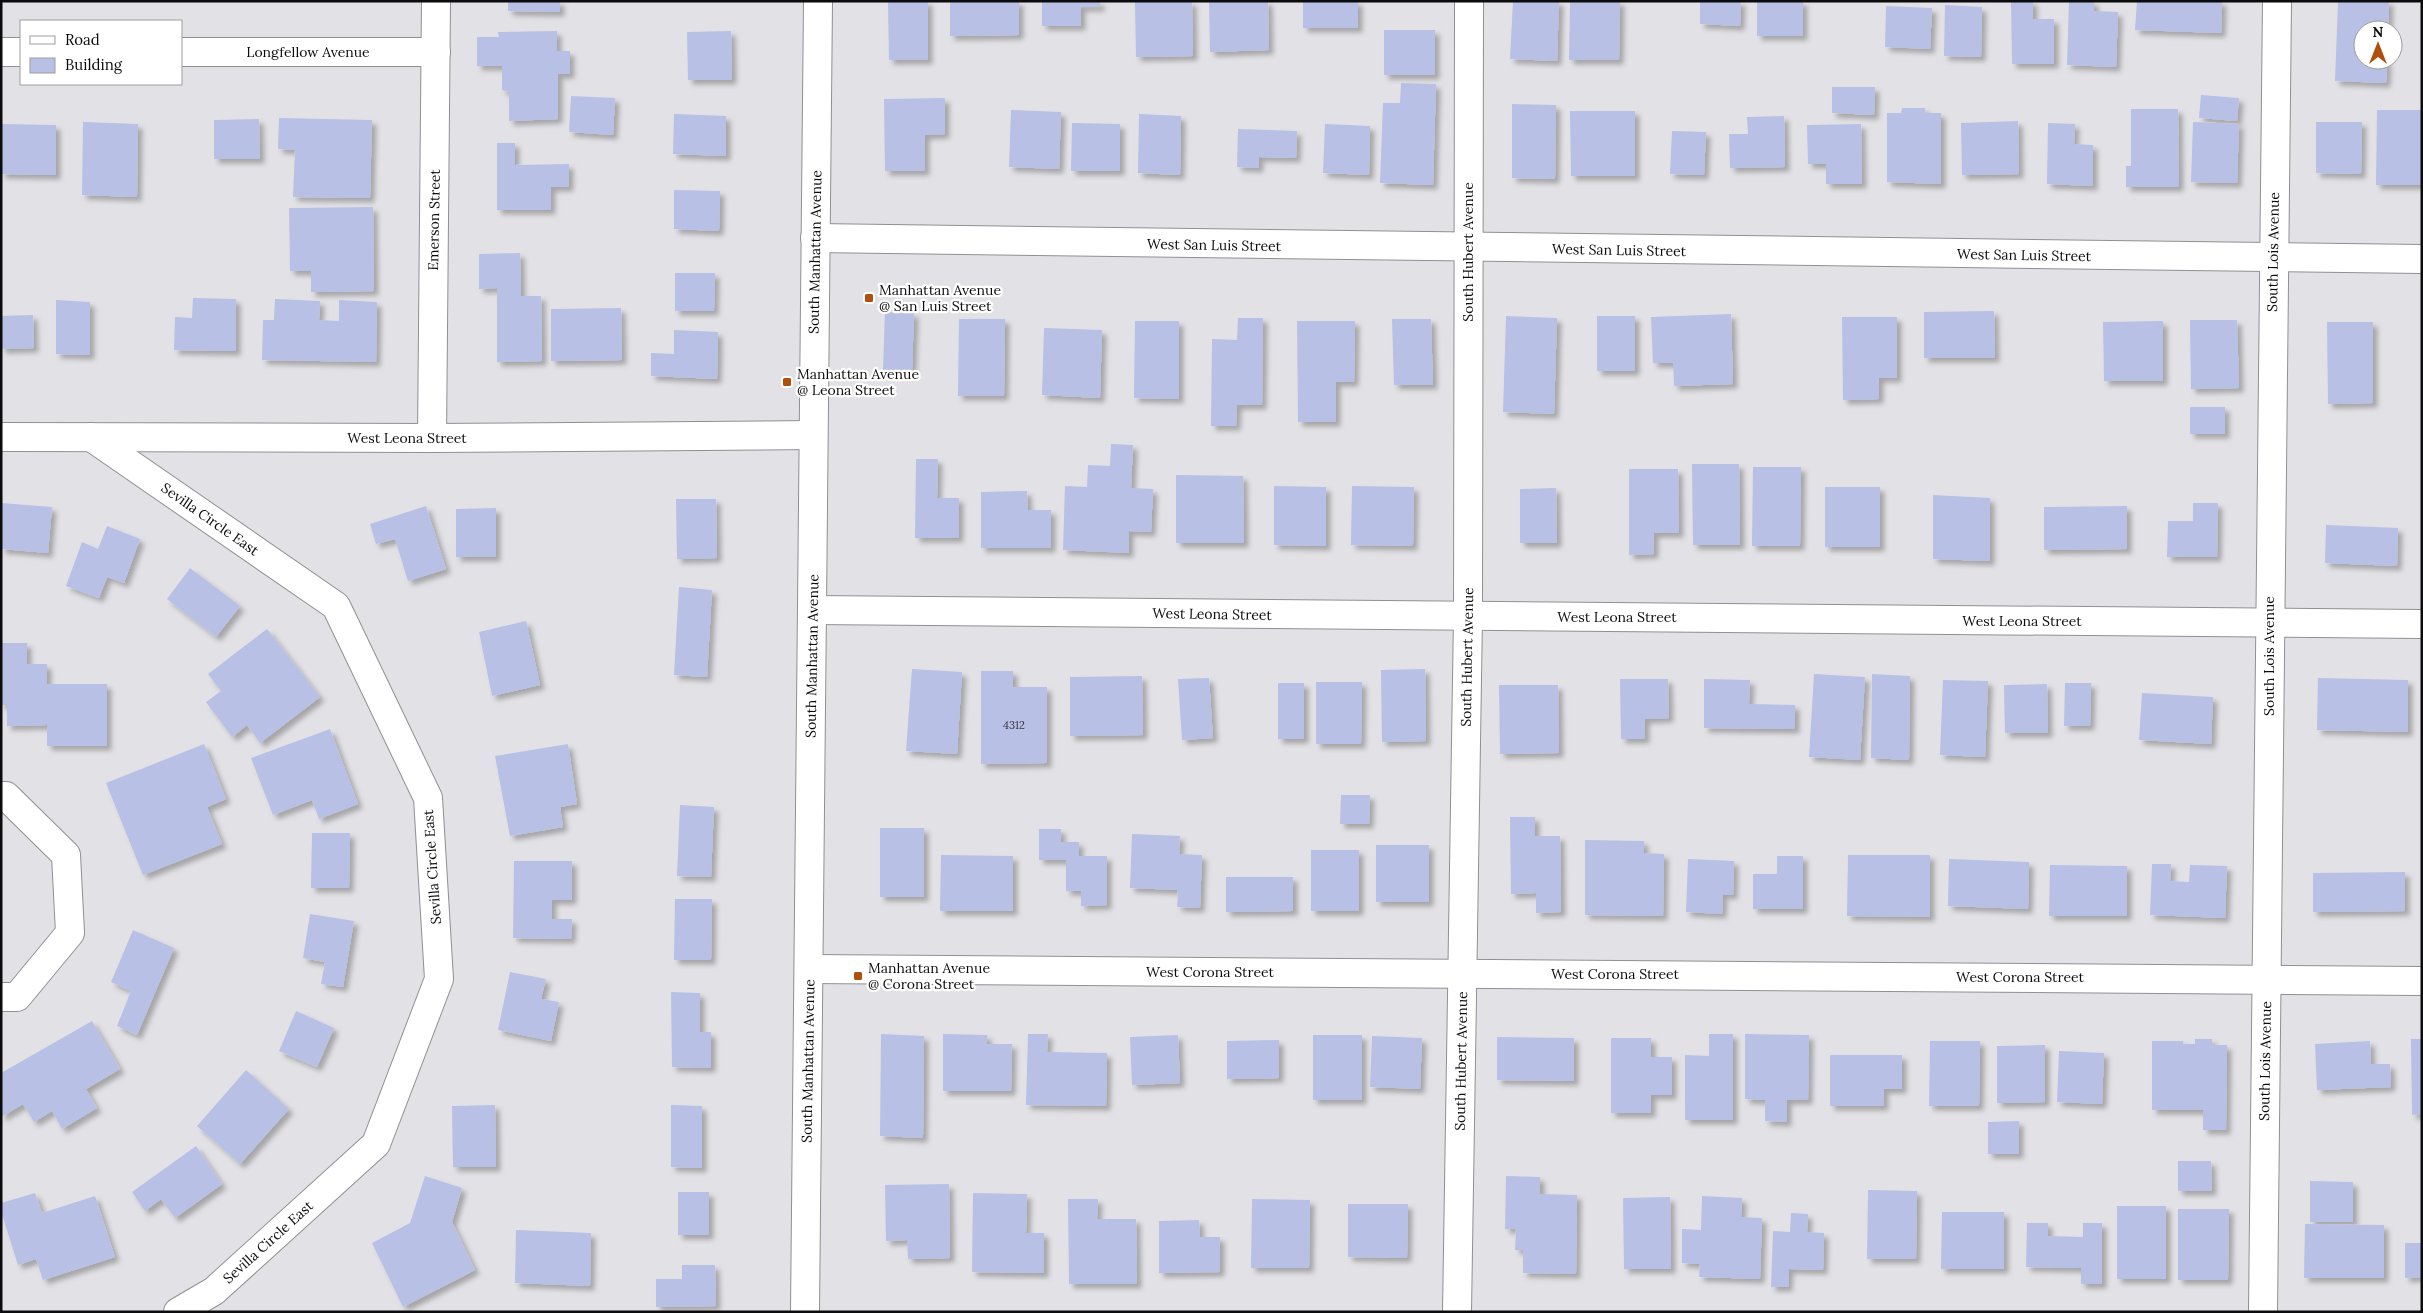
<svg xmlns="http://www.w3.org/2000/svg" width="2423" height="1313" viewBox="0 0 2423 1313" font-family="Lora,serif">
  <defs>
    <filter id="shadow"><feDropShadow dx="4.5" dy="4.5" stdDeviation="2.5" flood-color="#0004"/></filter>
  </defs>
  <rect width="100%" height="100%" fill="#e2e2e6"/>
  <g fill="#b8c0e6" filter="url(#shadow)">
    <polygon points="508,1 560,1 560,12 508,11"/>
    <polygon points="888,1 928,1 928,60 889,60"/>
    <polygon points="950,1 1019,1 1019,35 950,36"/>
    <polygon points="1042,1 1100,1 1100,7 1081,7 1081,26 1042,26"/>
    <polygon points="1135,1 1192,1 1193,56 1136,57"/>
    <polygon points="1209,1 1268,1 1269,50 1210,52"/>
    <rect x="1303" y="1" width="55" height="27"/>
    <polygon points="1513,1 1559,1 1557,61 1510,59"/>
    <polygon points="1570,1 1620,1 1619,60 1569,60"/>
    <polygon points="1700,1 1741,1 1740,26 1700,24"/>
    <rect x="1757" y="1" width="46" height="35"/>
    <polygon points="2011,1 2033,1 2033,19 2054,19 2054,64 2012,64"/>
    <polygon points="2069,1 2094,1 2094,11 2118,12 2116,67 2067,65"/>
    <polygon points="2137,1 2222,1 2221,33 2135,30"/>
    <polygon points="2338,1 2389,1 2388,30 2363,30 2363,60 2387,60 2386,83 2335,81"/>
    <polygon points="1945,5 1982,7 1981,57 1944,56"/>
    <polygon points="1886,6 1932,8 1930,49 1885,47"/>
    <rect x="1384" y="30" width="51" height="45"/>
    <polygon points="557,31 557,51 570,51 570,74 558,74 558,119 509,121 509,92 502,90 502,66 477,66 477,37 499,37 498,32"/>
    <polygon points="731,31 732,80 688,80 687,32"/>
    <polygon points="1401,83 1436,84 1433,185 1380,183 1383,103 1400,103"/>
    <polygon points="1832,87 1875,87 1874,115 1832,113"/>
    <polygon points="2201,95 2239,98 2237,121 2199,118"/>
    <polygon points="571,96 615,98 613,135 569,132"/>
    <polygon points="945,98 945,134 925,135 925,171 885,171 884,99"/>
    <polygon points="1512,104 1556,105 1555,179 1512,178"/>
    <polygon points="1902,108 1925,108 1925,113 1941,113 1941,184 1887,182 1887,113 1901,113"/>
    <polygon points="2131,109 2178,109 2179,187 2126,187 2126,166 2131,166"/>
    <polygon points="1011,110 1061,112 1059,169 1009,167"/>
    <polygon points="2377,110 2422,110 2422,185 2376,185"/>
    <polygon points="1570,111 1635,111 1635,176 1571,176"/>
    <polygon points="674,114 726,116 726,156 673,154"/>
    <polygon points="1139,114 1181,116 1180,175 1138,173"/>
    <polygon points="1784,116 1785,167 1730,168 1729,134 1748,134 1747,117"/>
    <polygon points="279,118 372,120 370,198 293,197 295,150 278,149"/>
    <polygon points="259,119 260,159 214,159 214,120"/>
    <polygon points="2018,121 2019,174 1962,175 1961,123"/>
    <polygon points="83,122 138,124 137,197 82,195"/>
    <polygon points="2193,122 2239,124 2237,183 2191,182"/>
    <polygon points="2316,122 2362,122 2361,174 2316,173"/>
    <polygon points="1072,123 1120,124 1120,171 1071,171"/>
    <polygon points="2048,123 2075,124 2074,144 2093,145 2093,186 2047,184"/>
    <polygon points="1,124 56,125 56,175 1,174"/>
    <polygon points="1325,124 1370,126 1369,175 1323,173"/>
    <polygon points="1861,124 1862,184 1826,184 1826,164 1808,164 1807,125"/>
    <polygon points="1238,129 1297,131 1296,158 1259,157 1259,168 1237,167"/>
    <polygon points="1672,131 1706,132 1704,175 1670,174"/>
    <polygon points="497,143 515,143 515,165 569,164 569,187 551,187 551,210 497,210"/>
    <polygon points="674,190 720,191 719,231 674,229"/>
    <polygon points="373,207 374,291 311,292 311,271 290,271 289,208"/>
    <polygon points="520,253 521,296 541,296 542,361 497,362 497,288 479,289 479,254"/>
    <polygon points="675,273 715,273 714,311 675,311"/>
    <polygon points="193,298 236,299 236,351 174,350 175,317 192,318"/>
    <polygon points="275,299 320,301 319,320 339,321 339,300 377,302 376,362 262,360 263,320 274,320"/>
    <polygon points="56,300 90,302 90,355 56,354"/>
    <polygon points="621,308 622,360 551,361 551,309"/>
    <polygon points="1994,311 1995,358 1924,358 1924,312"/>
    <polygon points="885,312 914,313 912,371 883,370"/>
    <polygon points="1731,314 1733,384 1674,386 1673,363 1653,363 1651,317"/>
    <polygon points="33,315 34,348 1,349 1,316"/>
    <polygon points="1506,316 1557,318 1554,414 1503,412"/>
    <rect x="1597" y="316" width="38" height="55"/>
    <polygon points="1842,317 1897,317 1897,378 1879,378 1879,399 1843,400"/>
    <polygon points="1238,318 1263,318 1262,405 1237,405 1236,426 1211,426 1212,339 1237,340"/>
    <polygon points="959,319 1005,319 1004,396 958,396"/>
    <polygon points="1392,319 1431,319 1433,385 1394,385"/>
    <polygon points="2190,320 2237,320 2239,388 2191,389"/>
    <polygon points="1135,321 1179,321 1179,399 1134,398"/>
    <polygon points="1297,321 1355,321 1354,382 1336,382 1336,422 1298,422"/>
    <polygon points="2163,321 2163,381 2104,381 2103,322"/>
    <polygon points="2327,322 2373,322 2373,403 2328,404"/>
    <polygon points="1044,328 1102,330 1100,398 1042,395"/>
    <polygon points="674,330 718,332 717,379 651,376 651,353 674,354"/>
    <rect x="2190" y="407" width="35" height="27"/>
    <polygon points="1111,444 1133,445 1131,488 1153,489 1151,532 1129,531 1129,553 1063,550 1065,486 1087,487 1088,465 1110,466"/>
    <polygon points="916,459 938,459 937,498 959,498 959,538 915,538"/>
    <polygon points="1692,464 1739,464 1740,545 1693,545"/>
    <polygon points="1753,467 1801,467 1800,546 1752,546"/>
    <polygon points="1629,469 1678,469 1679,533 1654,533 1654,554 1629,555"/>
    <polygon points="1176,475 1243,476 1244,543 1176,543"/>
    <polygon points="1274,486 1326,487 1326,546 1274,545"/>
    <polygon points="1352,486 1414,487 1413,546 1351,545"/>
    <rect x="1825" y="487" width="55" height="60"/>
    <polygon points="1556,488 1557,543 1520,543 1520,489"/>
    <polygon points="1027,491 1028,510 1051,510 1051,548 981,548 981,492"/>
    <polygon points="1933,495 1990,498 1990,561 1933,559"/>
    <polygon points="676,499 716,499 717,558 677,559"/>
    <polygon points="1,503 52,507 48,553 1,549"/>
    <polygon points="2193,503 2218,503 2217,557 2167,557 2168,521 2193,521"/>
    <polygon points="426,506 446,569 408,581 395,539 376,544 370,524"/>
    <polygon points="2127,506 2127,549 2044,550 2044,507"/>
    <polygon points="496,508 496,557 456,557 456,509"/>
    <polygon points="2326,525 2398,528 2397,566 2325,563"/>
    <polygon points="107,526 140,539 124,583 107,577 99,598 66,586 82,542 98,549"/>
    <polygon points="190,568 240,606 216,637 167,599"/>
    <polygon points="679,587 712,590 707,677 674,675"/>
    <polygon points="526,621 540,685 492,696 479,632"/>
    <polygon points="267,629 320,697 260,743 247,725 232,737 206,702 221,691 208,674"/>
    <polygon points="1,643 27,643 27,664 47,664 47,684 107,684 107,746 47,746 47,725 7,726 7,705 1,705"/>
    <polygon points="912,669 962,672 957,754 906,751"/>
    <polygon points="1425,669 1426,741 1382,742 1381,670"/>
    <polygon points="981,671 1013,671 1013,687 1047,687 1047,763 981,764"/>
    <polygon points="1814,674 1865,677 1860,760 1809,757"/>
    <polygon points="1872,674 1910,676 1909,760 1871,758"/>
    <polygon points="1142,676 1143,735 1070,736 1070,677"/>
    <polygon points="1209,678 1213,738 1182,740 1178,679"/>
    <polygon points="2318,678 2408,680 2408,732 2317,730"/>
    <polygon points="1620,679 1668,679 1669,718 1645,719 1645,739 1621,739"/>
    <polygon points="1704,679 1750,680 1749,704 1795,705 1795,729 1704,728"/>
    <polygon points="1943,680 1988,681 1985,757 1940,755"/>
    <polygon points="1316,682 1362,682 1361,744 1316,744"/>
    <rect x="1278" y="683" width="26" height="56"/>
    <polygon points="2065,683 2091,683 2090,726 2064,726"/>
    <polygon points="2047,684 2048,733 2005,733 2004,685"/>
    <polygon points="1499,685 1558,685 1559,753 1500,754"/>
    <polygon points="2142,693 2213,697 2211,744 2139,740"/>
    <polygon points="330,729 358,804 319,819 312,800 273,815 251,758"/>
    <polygon points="204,744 226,799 207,807 222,844 143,875 106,783"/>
    <polygon points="568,744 577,804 560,807 563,827 510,836 495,756"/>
    <polygon points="1341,795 1370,795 1369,824 1340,824"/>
    <polygon points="680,805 714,807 711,877 677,876"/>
    <polygon points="1510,817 1535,817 1535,836 1560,836 1561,912 1536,913 1536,893 1511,894"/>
    <rect x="880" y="828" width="44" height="69"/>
    <polygon points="1039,829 1061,829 1061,842 1079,842 1079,856 1107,856 1107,905 1081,906 1081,891 1066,891 1066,860 1039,860"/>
    <polygon points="312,833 350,833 349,888 311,888"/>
    <polygon points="1132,834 1180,836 1179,854 1202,855 1200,908 1177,907 1178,890 1130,888"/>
    <polygon points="1585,840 1644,841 1644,853 1664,854 1663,916 1585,915"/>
    <rect x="1376" y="845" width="53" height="57"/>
    <rect x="1311" y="850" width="48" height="61"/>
    <polygon points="941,855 1013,856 1013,911 940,911"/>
    <polygon points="1848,855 1930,855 1930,917 1847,916"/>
    <polygon points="1777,856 1803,856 1803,909 1753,909 1753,874 1777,874"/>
    <polygon points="1688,859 1734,861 1733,895 1723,894 1722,914 1686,912"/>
    <polygon points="1949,859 2029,862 2028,909 1948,906"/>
    <polygon points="514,861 572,861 572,900 552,900 552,919 572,919 571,939 513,938"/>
    <polygon points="2152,864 2171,864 2170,881 2189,882 2190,865 2227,866 2225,918 2150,915"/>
    <polygon points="2050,865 2127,866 2127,916 2049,916"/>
    <polygon points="2405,872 2405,911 2313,912 2313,873"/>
    <polygon points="1226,877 1293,877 1293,911 1226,912"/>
    <polygon points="675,899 712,899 711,960 674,960"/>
    <polygon points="310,914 354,921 343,987 321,984 325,962 303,958"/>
    <polygon points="133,930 174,948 137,1035 117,1026 131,991 111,982"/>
    <polygon points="510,972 546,979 541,999 559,1002 551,1041 498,1030"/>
    <polygon points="671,992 700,993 700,1032 711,1032 711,1068 672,1067"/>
    <polygon points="296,1011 334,1028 317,1067 279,1051"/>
    <polygon points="92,1021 120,1069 86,1089 97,1108 62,1129 52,1111 34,1122 23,1104 1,1117 1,1073"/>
    <polygon points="881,1034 924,1036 923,1138 880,1136"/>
    <polygon points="943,1034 987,1035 987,1044 1012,1044 1011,1091 943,1091"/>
    <polygon points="1028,1034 1048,1034 1047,1052 1107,1053 1106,1106 1026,1105"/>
    <polygon points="1709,1034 1733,1034 1733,1120 1685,1120 1685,1055 1709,1056"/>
    <polygon points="1745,1034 1809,1035 1808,1100 1787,1100 1787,1122 1765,1121 1765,1100 1745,1099"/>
    <polygon points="1178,1035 1180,1083 1132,1085 1130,1037"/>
    <rect x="1313" y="1035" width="49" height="65"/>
    <polygon points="1372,1036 1422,1038 1420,1089 1370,1087"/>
    <polygon points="1497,1037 1574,1038 1574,1081 1497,1080"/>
    <polygon points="1611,1038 1651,1038 1651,1057 1672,1057 1672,1095 1651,1095 1651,1113 1611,1113"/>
    <polygon points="2195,1039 2212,1039 2212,1045 2227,1045 2226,1130 2203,1130 2203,1110 2152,1110 2152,1041 2183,1041 2183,1044 2195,1044"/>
    <polygon points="2411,1039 2422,1039 2422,1114 2412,1115"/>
    <polygon points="1279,1040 1279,1078 1227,1079 1227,1041"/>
    <polygon points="1930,1041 1980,1041 1979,1106 1929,1106"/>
    <polygon points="2370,1041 2371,1064 2390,1064 2391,1087 2317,1090 2315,1044"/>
    <polygon points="2045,1045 2045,1102 1997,1103 1997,1046"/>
    <polygon points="2059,1051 2104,1053 2102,1104 2057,1102"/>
    <polygon points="1830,1055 1902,1055 1902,1089 1884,1089 1884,1106 1830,1106"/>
    <polygon points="246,1070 289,1109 240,1164 197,1126"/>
    <polygon points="495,1105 496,1167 453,1167 452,1106"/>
    <polygon points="671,1105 702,1106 702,1168 671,1167"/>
    <polygon points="2019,1121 2019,1154 1988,1154 1988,1122"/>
    <polygon points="196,1146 222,1184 175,1218 161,1199 145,1211 132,1192"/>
    <polygon points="2178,1161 2211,1161 2212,1191 2178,1191"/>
    <polygon points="425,1176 462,1188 452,1222 475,1270 403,1307 372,1243 410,1223"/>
    <polygon points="1506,1176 1540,1177 1540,1194 1577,1195 1576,1274 1523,1273 1523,1250 1515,1250 1516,1229 1505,1229"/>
    <polygon points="2310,1181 2353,1182 2353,1222 2310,1222"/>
    <polygon points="949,1184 950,1258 908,1259 907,1240 886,1241 885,1185"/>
    <polygon points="1868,1190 1917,1191 1916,1259 1867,1259"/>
    <rect x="678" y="1192" width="31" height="43"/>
    <polygon points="35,1193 42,1213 95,1196 115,1257 43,1280 36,1259 18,1265 1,1211 1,1203"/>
    <polygon points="973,1193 1027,1194 1026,1233 1044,1233 1044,1273 972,1272"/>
    <polygon points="1702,1196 1742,1198 1741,1217 1762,1218 1760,1279 1699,1277 1700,1264 1682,1263 1682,1229 1701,1230"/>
    <polygon points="1670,1197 1671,1269 1624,1269 1623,1198"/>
    <polygon points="1068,1199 1098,1199 1097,1219 1136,1219 1137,1284 1069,1284"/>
    <polygon points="1252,1199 1310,1200 1309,1268 1251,1268"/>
    <polygon points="1348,1204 1408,1204 1407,1258 1348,1257"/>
    <rect x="2117" y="1206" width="49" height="73"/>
    <polygon points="2178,1209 2229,1209 2228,1280 2178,1280"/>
    <polygon points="1942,1212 2004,1212 2004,1269 1941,1269"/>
    <polygon points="1791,1213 1808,1214 1807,1232 1824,1233 1823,1270 1789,1269 1788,1287 1771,1287 1773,1231 1790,1232"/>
    <polygon points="1199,1220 1200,1237 1220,1237 1220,1272 1159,1273 1159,1221"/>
    <polygon points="2027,1223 2048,1223 2048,1236 2083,1237 2083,1223 2102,1223 2102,1284 2081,1284 2081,1268 2026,1267"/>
    <polygon points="2305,1224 2384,1225 2384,1278 2304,1278"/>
    <polygon points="516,1230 591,1233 590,1286 515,1283"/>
    <polygon points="2405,1243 2422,1243 2422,1277 2405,1278"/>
    <polygon points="682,1265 715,1265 716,1306 656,1307 656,1279 682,1279"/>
  </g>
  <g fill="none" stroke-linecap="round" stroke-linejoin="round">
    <defs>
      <g id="minor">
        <polyline points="1,52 21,52"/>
        <polyline points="181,52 436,52"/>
        <polyline points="815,238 2422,259"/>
        <polyline points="1,437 432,438 813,435"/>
        <polyline points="91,437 336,606 428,798 439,979 376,1144 214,1291 178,1312"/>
        <polyline points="432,438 436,1"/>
        <polyline points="812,610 2422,624"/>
        <polyline points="1,796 6,796 66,855 70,933 17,997 1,997"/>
        <polyline points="809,969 2422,981"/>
        <polyline points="1457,1312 1468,616 1469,1"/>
        <polyline points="2263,1312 2277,1"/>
      </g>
      <polyline id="secondary" points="805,1312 818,1"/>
    </defs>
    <use href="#minor" stroke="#8f9093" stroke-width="30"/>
    <use href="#secondary" stroke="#8f9093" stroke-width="30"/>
    <use href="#minor" stroke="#fff" stroke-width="28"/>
    <use href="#secondary" stroke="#fff" stroke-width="28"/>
  </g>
  <g fill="#b04f0c" stroke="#fff" stroke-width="2">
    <rect x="864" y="293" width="10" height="10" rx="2.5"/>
    <rect x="782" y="377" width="10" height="10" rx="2.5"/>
    <rect x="853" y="971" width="10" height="10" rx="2.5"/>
  </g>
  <g text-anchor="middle" stroke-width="4.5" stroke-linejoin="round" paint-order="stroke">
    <g font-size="11" fill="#363843">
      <text x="1014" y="729">4312</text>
    </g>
    <g font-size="14" fill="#0b0b0d" stroke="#fff">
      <text x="308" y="57">Longfellow Avenue</text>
      <text transform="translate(434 220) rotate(-89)" y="5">Emerson Street</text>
      <text transform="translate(1214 245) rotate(1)" y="5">West San Luis Street</text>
      <text transform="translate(1619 250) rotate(1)" y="5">West San Luis Street</text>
      <text transform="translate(815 252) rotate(-89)" y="5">South Manhattan Avenue</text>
      <text transform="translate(1468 252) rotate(-90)" y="5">South Hubert Avenue</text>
      <text transform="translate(2273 252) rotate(-89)" y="5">South Lois Avenue</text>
      <text transform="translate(2024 255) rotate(1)" y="5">West San Luis Street</text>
      <text x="407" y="443">West Leona Street</text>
      <text transform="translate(210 519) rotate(35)" y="5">Sevilla Circle East</text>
      <text transform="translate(1212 614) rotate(1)" y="5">West Leona Street</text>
      <text x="1617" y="622">West Leona Street</text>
      <text x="2022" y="626">West Leona Street</text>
      <text transform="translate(812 656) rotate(-89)" y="5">South Manhattan Avenue</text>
      <text transform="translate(2269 656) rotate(-90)" y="5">South Lois Avenue</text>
      <text transform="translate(1467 657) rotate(-89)" y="5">South Hubert Avenue</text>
      <text transform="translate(432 867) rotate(-94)" y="5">Sevilla Circle East</text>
      <text x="1210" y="977">West Corona Street</text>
      <text x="1615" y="979">West Corona Street</text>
      <text x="2020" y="982">West Corona Street</text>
      <text transform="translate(808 1061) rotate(-89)" y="5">South Manhattan Avenue</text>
      <text transform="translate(1461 1061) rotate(-89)" y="5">South Hubert Avenue</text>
      <text transform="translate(2265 1061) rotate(-89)" y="5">South Lois Avenue</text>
      <text transform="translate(268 1242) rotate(-42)" y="5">Sevilla Circle East</text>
    </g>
    <g font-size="14" fill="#0b0b0d" stroke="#fff" text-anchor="start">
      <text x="879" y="295">Manhattan Avenue<tspan x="879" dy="16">@ San Luis Street</tspan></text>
      <text x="797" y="379">Manhattan Avenue<tspan x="797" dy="16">@ Leona Street</tspan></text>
      <text x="868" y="973">Manhattan Avenue<tspan x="868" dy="16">@ Corona Street</tspan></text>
    </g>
  </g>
  <rect width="2423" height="1313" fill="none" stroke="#0b0b0d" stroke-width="5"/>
  <rect x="20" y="20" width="162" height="65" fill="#ffffff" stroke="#9d9d9e"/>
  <rect x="30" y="36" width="25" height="8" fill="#ffffff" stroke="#9d9d9e"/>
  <text x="65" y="45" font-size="15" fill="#0b0b0d">Road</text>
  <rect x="30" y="58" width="25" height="15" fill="#b8c0e6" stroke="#9d9d9e"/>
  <text x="65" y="70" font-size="15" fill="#0b0b0d">Building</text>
  <g transform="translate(2378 45)"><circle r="24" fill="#ffffff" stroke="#9d9d9e"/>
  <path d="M0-4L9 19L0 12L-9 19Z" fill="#b04f0c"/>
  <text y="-8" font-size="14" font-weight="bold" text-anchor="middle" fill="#0b0b0d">N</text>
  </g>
</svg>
